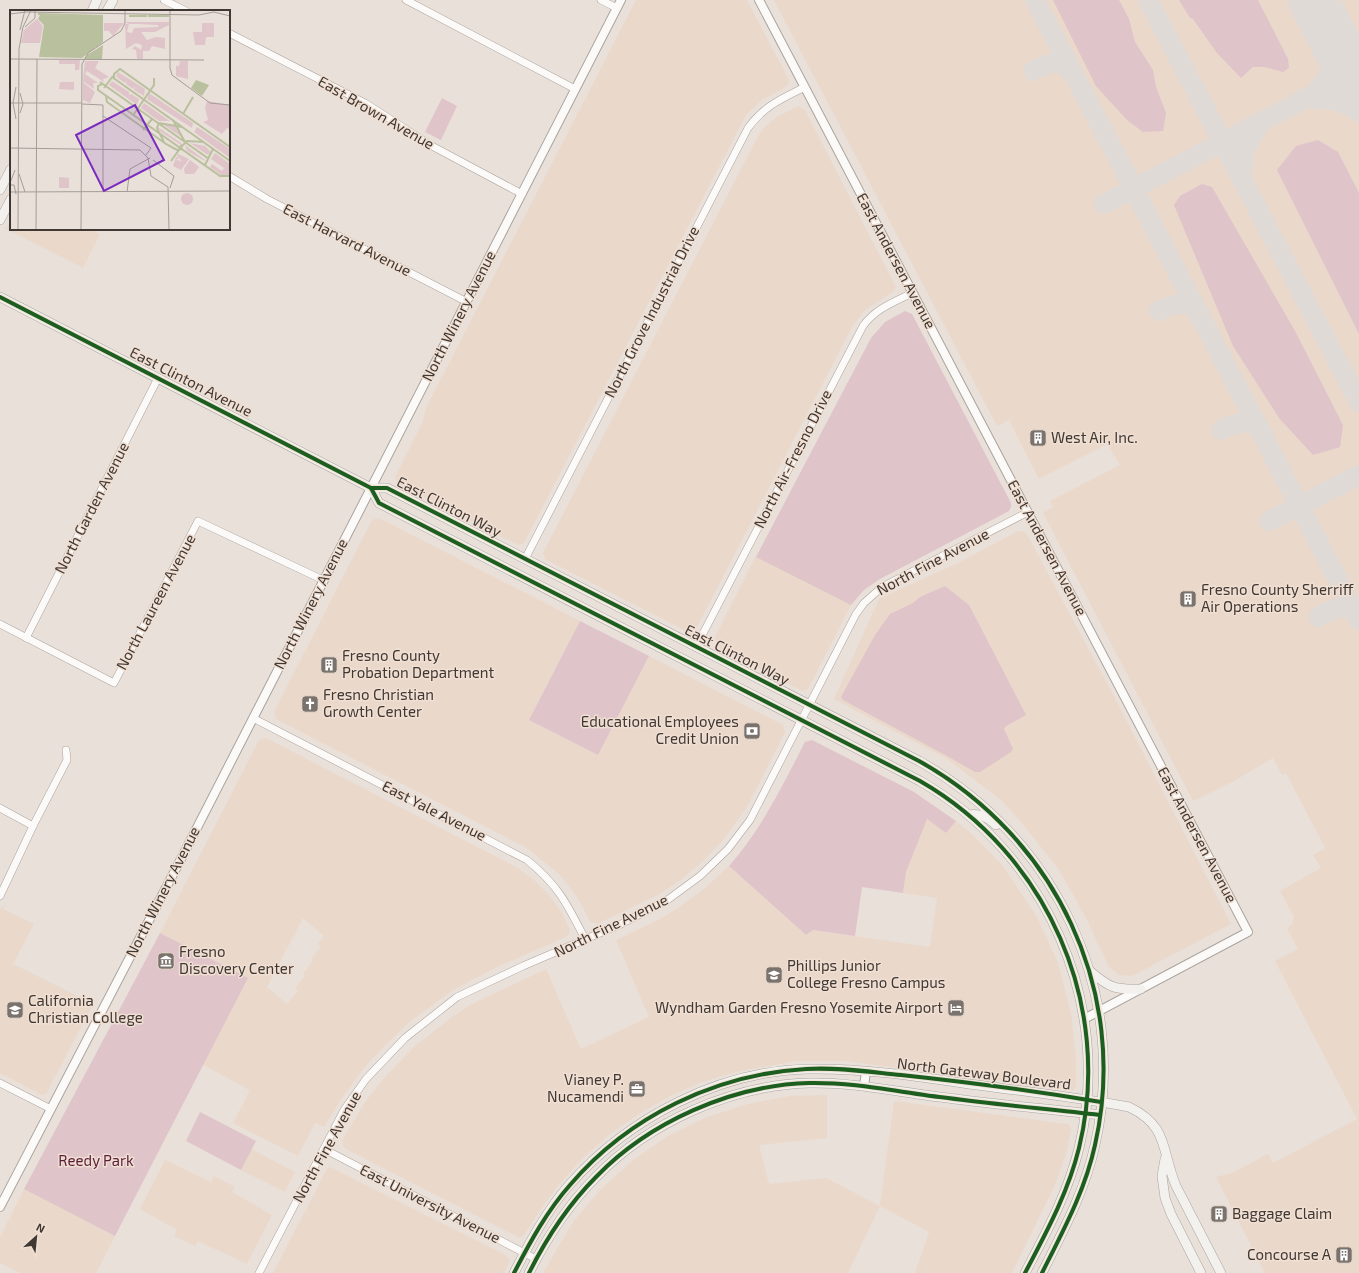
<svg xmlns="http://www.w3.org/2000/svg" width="1359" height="1273" viewBox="0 0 1359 1273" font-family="'Exo 2',sans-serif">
  <rect width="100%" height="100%" fill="#e9e0d9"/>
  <g fill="#ead8cb" fill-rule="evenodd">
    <polygon points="636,0 747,0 789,80 789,83 786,87 762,100 746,115 524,543 518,545 397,483 395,477 422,423 427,406"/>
    <polygon points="774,0 1359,0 1359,1273 1265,1273 1216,1177 1232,1173 1268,1154 1273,1163 1357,1119 1275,961 1298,949 1287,929 1292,924 1294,917 1280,891 1321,868 1313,855 1325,848 1286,773 1282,775 1273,758 1234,781 1193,801 1043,513 1053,507 1050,501 1120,465 1107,444 1039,479 1009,420 997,426"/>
    <polygon points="798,106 805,110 896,287 893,292 865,310 852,327 695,631 690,633 545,559 543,553 758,136 763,129 775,118"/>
    <polygon points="11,219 11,229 90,229 100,234 83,268 6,229"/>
    <polygon points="379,518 580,621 529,720 598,755 649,656 783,725 785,732 747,807 724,839 705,859 682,879 660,894 597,924 590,921 577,897 560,875 527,848 276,719 274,712 372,520"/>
    <polygon points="1018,531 1023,531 1027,534 1118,704 1231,924 1132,976 1119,975 1109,967 1087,920 1059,870 1021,822 1001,800 947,759 834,699 879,599 960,562"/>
    <polygon points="756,555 851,605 808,689 802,691 717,647 715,637"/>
    <path d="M266 738 518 868 534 880 549 895 562 913 570 930 568 936 497 967 453 990 408 1023 366 1065 342 1098 324 1127 315 1123 298 1156 233 1123 250 1090 203 1065 248 978 160 933 259 740ZM303 918 324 936 318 944 321 946 311 959 313 961 303 974 305 976 295 988 298 991 287 1004 267 987Z"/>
    <polygon points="927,819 946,833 956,821 974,836 1003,866 1037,917 1058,963 1071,1013 1076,1058 1076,1087 1073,1090 844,1061 796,1061 736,1072 702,1082 670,1096 639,1114 611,1133 584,1157 561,1182 543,1206 524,1235 520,1238 344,1148 342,1141 365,1102 383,1079 415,1046 452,1017 472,1004 546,969 581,1049 649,1017 616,940 658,920 678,908 705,888 729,866 806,935 813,930 930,947 937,898 903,893 906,872"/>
    <polygon points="6,903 3,909 34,924 13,964 93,1004 46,1094 42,1095 0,1073 0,909"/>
    <polygon points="827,1095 827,1138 759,1145 769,1184 826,1178 880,1206 894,1101 1067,1124 1070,1126 1071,1130 1066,1154 1055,1185 1012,1273 915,1273 929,1232 880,1206 848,1273 543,1273 573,1222 601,1189 633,1160 668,1136 707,1117 748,1104 790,1096"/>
    <polygon points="251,1149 295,1172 285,1192 241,1170"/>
    <polygon points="165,1160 211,1182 214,1176 235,1187 232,1192 272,1215 247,1264 198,1241 195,1246 174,1236 177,1230 140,1209"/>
    <polygon points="330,1167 507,1256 510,1261 504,1273 273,1273 327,1169"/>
    <polygon points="24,1189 115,1236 96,1273 20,1273 0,1263 0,1237"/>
  </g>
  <g fill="#dfc4c9">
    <polygon points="1053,0 1119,0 1129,19 1135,42 1153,70 1156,87 1166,113 1163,131 1143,132 1127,120 1096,86"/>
    <polygon points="1179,0 1258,0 1288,59 1289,68 1283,72 1264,67 1253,67 1241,78 1217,53 1193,19 1190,18"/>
    <polygon points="442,98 457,106 441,140 425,132"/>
    <polygon points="1318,140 1338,152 1359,193 1359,334 1277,170 1296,146"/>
    <polygon points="1202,184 1212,187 1295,331 1343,425 1340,447 1313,455 1279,418 1233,346 1174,205 1180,196"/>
    <polygon points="905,311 912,314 1011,503 1011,507 1009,511 880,579 864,590 851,605 756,557 871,338 885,322"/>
    <polygon points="945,586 969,605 1026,715 1006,726 1004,729 1013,749 1011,752 980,772 975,772 947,756 843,700 841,697 875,635 890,614 913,603 920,597"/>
    <polygon points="580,621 649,656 598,755 529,720"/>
    <path d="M812 740 914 792 956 821 946 833 927 819 906 872 903 893 862 887 855 936 813 930 806 935 729 866C762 829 782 786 805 742Z"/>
    <polygon points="160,933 248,978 115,1236 24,1189"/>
    <polygon points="200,1112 256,1141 241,1170 186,1141"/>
  </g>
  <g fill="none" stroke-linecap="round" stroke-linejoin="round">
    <g stroke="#e0dad6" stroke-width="20">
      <polyline points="1035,0 1359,620"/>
      <polyline points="1148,0 1359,402"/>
      <polyline points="1331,35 1342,45 1359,54"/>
      <path d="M1033 71C1050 62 1062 57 1074 75"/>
      <path d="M1318 91C1332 71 1336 60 1331 35"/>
      <path d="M1303 99C1323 98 1343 100 1359 112"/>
      <polyline points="1242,179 1244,151 1261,122 1359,70"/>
      <polyline points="1104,204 1261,122"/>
      <path d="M1159 311C1175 303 1188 298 1200 316"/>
      <path d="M1221 430C1237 422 1251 417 1263 434"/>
      <polyline points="1269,521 1359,475"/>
      <path d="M1318 617C1329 611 1344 602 1355 612"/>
    </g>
    <polyline stroke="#e0dad6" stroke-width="50" points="1313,0 1359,88"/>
    <defs>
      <g id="minor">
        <polyline points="164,0 186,11"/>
        <polyline points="406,0 575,89"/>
        <polyline points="601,0 617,8"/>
        <polyline points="229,33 365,103 432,146 522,194"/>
        <polyline points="229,176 267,199 467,302"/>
        <path d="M525 559 748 128C764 106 781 99 805 87"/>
        <polyline points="0,624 114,683 198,521 323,580"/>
        <polyline points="26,638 158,378"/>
        <path d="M696 647 863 326C875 309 894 302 912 293"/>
        <path d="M253 718 527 860C559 886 567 904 585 939"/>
        <polyline points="0,808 33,826"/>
        <polyline points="0,896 33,826 67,760 66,750"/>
        <polyline points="0,1083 51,1109"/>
        <polyline points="324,1149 536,1259"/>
        <polyline points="259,1273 344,1110 366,1079 405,1038 457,997 523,966 621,924 666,901 700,876 728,849 750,820 856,614 864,603 882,587 1028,512"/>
      </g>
      <g id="tertiary">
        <polyline points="759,0 1248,932 1084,1019"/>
        <polyline points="864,1086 866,1072"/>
        <polyline points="0,1207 182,857 621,0"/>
      </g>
      <g id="secondary">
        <polyline points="92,11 97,0"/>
        <polyline points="107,11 113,0"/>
        <polyline points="0,190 11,169"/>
        <polyline points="0,220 11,199"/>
        <path d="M0 297 371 488H387L919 761C1055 837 1130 991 1095 1145 1085 1191 1063 1231 1042 1273"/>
        <path d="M371 488 379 503 920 781C1047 854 1114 1005 1079 1148 1068 1193 1046 1233 1025 1273"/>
        <path d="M969 815C981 813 988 818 996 825"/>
        <path d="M1090 971C1109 988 1116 990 1141 989"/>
        <polyline points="1165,1159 1162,1176 1165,1198 1171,1214 1201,1273"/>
        <path d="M514 1273C530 1242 547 1210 570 1184 629 1118 718 1071 808 1069 861 1068 916 1076 969 1084 1022 1091 1076 1097 1129 1107 1169 1126 1161 1150 1176 1186L1221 1273"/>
        <path d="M529 1273C546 1239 569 1204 596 1177 649 1122 732 1085 809 1083 856 1082 902 1093 948 1098 999 1105 1050 1109 1100 1115"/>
      </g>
    </defs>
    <use href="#minor" stroke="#aaa49e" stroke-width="8"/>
    <use href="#tertiary" stroke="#aaa49e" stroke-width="10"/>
    <use href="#secondary" stroke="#aaa49e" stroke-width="10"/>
    <use href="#minor" stroke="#fcfaf9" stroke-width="7"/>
    <use href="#tertiary" stroke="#fcfaf9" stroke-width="8"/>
    <use href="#secondary" stroke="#f3f1ed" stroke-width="9"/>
    <defs>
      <g id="cycleway">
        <path d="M0 297 371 488H387L919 761C1055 837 1130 991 1095 1145 1085 1191 1063 1231 1042 1273"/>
        <path d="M371 488 379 503 920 781C1047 854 1114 1005 1079 1148 1068 1193 1046 1233 1025 1273"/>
        <path d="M514 1273C530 1242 547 1211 570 1185 629 1116 716 1074 806 1069 837 1067 870 1072 901 1075 967 1082 1035 1091 1101 1102"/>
        <path d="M529 1273C546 1239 569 1204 596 1177 649 1122 732 1085 809 1083 856 1082 902 1093 948 1098 999 1105 1050 1109 1100 1115"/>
      </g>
    </defs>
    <use href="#cycleway" stroke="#f0dfd2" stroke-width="6"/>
    <use href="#cycleway" stroke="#1b5e20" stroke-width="4"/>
  </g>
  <defs>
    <symbol id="building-square" viewBox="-11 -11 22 22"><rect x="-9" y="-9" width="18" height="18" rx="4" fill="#7a736d" stroke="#f0dfd2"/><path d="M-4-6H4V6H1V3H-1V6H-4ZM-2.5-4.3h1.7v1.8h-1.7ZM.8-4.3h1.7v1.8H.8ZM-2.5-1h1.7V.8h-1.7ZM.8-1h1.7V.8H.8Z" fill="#fff"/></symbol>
    <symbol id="church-square" viewBox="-11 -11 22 22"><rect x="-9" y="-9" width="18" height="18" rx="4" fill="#7a736d" stroke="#f0dfd2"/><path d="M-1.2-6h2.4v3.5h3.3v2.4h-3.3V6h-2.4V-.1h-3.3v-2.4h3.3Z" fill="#fff"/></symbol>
    <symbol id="bank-square" viewBox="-11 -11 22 22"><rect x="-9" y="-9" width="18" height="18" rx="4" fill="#7a736d" stroke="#f0dfd2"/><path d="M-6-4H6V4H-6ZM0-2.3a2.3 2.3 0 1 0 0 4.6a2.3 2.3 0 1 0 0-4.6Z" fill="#fff"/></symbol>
    <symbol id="museum-square" viewBox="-11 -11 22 22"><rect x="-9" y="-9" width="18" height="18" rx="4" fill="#7a736d" stroke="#f0dfd2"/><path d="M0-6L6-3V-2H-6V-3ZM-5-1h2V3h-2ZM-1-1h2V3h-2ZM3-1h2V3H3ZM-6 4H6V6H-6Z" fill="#fff"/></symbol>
    <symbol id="school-square" viewBox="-11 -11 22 22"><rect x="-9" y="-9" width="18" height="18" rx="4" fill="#7a736d" stroke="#f0dfd2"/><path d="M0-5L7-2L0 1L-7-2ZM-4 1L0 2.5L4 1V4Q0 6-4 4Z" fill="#fff"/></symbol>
    <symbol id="hotel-square" viewBox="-11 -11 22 22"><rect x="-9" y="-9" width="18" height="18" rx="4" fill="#7a736d" stroke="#f0dfd2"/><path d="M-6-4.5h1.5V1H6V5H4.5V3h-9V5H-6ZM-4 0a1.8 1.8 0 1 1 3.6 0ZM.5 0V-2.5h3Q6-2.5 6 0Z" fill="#fff"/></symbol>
    <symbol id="office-square" viewBox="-11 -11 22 22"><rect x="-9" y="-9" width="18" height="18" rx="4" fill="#7a736d" stroke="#f0dfd2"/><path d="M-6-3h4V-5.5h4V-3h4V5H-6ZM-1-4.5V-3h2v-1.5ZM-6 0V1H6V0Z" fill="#fff"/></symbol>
  </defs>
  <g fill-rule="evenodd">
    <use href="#building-square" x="1028" y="428" width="20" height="20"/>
    <use href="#building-square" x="1178" y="589" width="20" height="20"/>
    <use href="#building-square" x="319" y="655" width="20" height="20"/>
    <use href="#church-square" x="300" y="694" width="20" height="20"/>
    <use href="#bank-square" x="742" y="721" width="20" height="20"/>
    <use href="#museum-square" x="156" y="951" width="20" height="20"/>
    <use href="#school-square" x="764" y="965" width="20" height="20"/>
    <use href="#hotel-square" x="946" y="998" width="20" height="20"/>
    <use href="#school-square" x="5" y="1000" width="20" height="20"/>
    <use href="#office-square" x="627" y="1079" width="20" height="20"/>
    <use href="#building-square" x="1209" y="1204" width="20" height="20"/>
    <use href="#building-square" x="1334" y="1245" width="20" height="20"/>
  </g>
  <g text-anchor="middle" stroke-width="3" stroke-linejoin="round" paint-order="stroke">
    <g font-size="15" fill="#3f3833" stroke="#f0dfd2">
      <text transform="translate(376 113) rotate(30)" y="5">East Brown Avenue</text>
      <text transform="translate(347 240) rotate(27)" y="5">East Harvard Avenue</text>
      <text transform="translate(896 261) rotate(62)" y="5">East Andersen Avenue</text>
      <text transform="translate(652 312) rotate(-63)" y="5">North Grove Industrial Drive</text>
      <text transform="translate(459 316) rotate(-63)" y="5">North Winery Avenue</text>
      <text transform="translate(191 382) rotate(27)" y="5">East Clinton Avenue</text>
      <text transform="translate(793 459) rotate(-63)" y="5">North Air-Fresno Drive</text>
      <text transform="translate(449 507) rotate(27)" y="5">East Clinton Way</text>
      <text transform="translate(92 508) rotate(-63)" y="5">North Garden Avenue</text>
      <text transform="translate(1047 548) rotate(62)" y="5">East Andersen Avenue</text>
      <text transform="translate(933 562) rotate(-28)" y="5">North Fine Avenue</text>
      <text transform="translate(156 602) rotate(-62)" y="5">North Laureen Avenue</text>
      <text transform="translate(311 604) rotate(-63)" y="5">North Winery Avenue</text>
      <text transform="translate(737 655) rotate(27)" y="5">East Clinton Way</text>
      <text transform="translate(434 811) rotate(27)" y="5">East Yale Avenue</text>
      <text transform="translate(1197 835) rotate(62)" y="5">East Andersen Avenue</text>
      <text transform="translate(163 892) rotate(-63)" y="5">North Winery Avenue</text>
      <text transform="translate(611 926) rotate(-26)" y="5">North Fine Avenue</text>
      <text transform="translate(984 1074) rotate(7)" y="5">North Gateway Boulevard</text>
      <text transform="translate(327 1147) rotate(-61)" y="5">North Fine Avenue</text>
      <text transform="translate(430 1204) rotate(27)" y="5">East University Avenue</text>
    </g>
    <g font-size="15" fill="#3f3833" stroke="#f0dfd2" text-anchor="start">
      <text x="1051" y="443">West Air, Inc.</text>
      <text x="1201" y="595">Fresno County Sherriff<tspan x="1201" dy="17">Air Operations</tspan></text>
      <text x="342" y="661">Fresno County<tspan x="342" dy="17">Probation Department</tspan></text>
      <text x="323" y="700">Fresno Christian<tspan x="323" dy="17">Growth Center</tspan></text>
      <text x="739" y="727" text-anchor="end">Educational Employees<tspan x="739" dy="17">Credit Union</tspan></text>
      <text x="179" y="957">Fresno<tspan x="179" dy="17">Discovery Center</tspan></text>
      <text x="787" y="971">Phillips Junior<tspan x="787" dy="17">College Fresno Campus</tspan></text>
      <text x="28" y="1006">California<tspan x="28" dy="17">Christian College</tspan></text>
      <text x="943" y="1013" text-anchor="end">Wyndham Garden Fresno Yosemite Airport</text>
      <text x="624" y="1085" text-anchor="end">Vianey P.<tspan x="624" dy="17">Nucamendi</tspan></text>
      <text x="1232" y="1219">Baggage Claim</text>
      <text x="1331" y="1260" text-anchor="end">Concourse A</text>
    </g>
    <g font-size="15" fill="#5b1d3a" stroke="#f0dfd2">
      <text x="96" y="1166">Reedy Park</text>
    </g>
  </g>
  <g transform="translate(10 10)">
    <rect width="220" height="220" fill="#e9e0d9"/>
    <path d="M27 9 33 16 30 33H11L14 20ZM115 12H159V15L145 22H131L137 30 146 27 155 28V39L142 36 139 41H133V49H127L126 40 122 39 125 36 131 40 132 35 126 33 116 39 115 14H119ZM127 14 148 15V17L124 18 122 23 117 22 119 14ZM94 13H114L103 26 99 21H94ZM192 13H204V27H196L195 35H185L183 22H192ZM49 50H70L69 60H65V54H49ZM75 51H89L85 58 99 67 93 69 94 72 77 61 75 64 88 73H83L84 79 73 71ZM170 51H178V69L166 66V56H169ZM108 62 135 79 134 86 124 80 125 76 123 79 116 74 117 71 115 73 108 68 106 66ZM102 71 119 82V85L121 84 129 89 127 95 99 75ZM50 72H64V80L49 79ZM73 72 85 82 80 93 73 90ZM139 83 183 113 182 118 137 89ZM197 91 220 95V119L217 118 212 124 193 112 198 110 195 98ZM134 93 160 111H149L131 98ZM151 113 166 115 173 128ZM148 117 171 133V135L151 122ZM187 117 220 139V148L184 122ZM180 133 195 136 201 142 198 145ZM175 135 195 150V151L177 141ZM205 143 220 154V165H211L200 157 202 154 212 161 214 158 201 149ZM168 144 179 149 171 160 163 156 166 147 169 148 166 150 172 151 167 146ZM180 150 189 157 184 164H175L174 159ZM49 167 59 168V178H49ZM171 189a6 6 0 1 1 12 0a6 6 0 1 1-12 0Z" fill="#dfc4c9" fill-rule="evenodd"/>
    <path d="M30 5 93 6V32L72 48 29 47 34 15 28 9ZM93 35 92 49H75L77 45ZM186 70 199 75 192 86 181 78Z" fill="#b9c09d"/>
    <path fill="none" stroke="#b9c09d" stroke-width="2" d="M28 4 93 6M119 6H137M138 6H159M102 67 220 151M104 68V64L110 59 220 137M90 72 199 149M92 74 88 76V80L210 166H220M94 78 103 66M96 86 97 92 156 134 167 140 172 139 171 136 169 139M124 104 144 75V68M173 104 183 87M163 110 175 132M133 120 142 109M154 132 147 118 149 113 172 117M172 136 177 131 194 132M161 151 169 140M195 155 203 139"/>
    <path fill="none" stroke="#a59d97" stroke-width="1" d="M160 0V58L162 65 200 93 220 95M0 4 16 2 189 5 204 2 220 6M15 17 25 8V0M10 20 15 0M0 49 194 50M0 93H71M72 94 93 95V181M10 103 13 94 10 83M93 106 141 138 136 145M6 109 3 93 6 77M0 138 130 140 138 148 141 166 158 177 159 220M143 150 164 166 160 178M9 164 15 182M0 173 5 160M0 175H4L6 184M0 182 220 181M117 182 120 159 140 148M8 220 9 39 13 17 21 0M26 220 27 49M71 220 72 54 78 43 111 21 115 13V0"/>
    <path fill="#7b2cbf" fill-opacity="0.15" stroke="#7b2cbf" stroke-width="2" d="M125 95 154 150 94 181 66 125Z"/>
    <rect width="220" height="220" fill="none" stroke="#3f3833" stroke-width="2"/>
  </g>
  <g transform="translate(36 1237) rotate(27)" stroke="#f0dfd2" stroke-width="3" paint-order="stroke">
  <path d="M0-3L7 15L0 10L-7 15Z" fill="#3f3833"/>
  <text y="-6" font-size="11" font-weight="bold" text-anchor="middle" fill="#3f3833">N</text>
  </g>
</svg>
